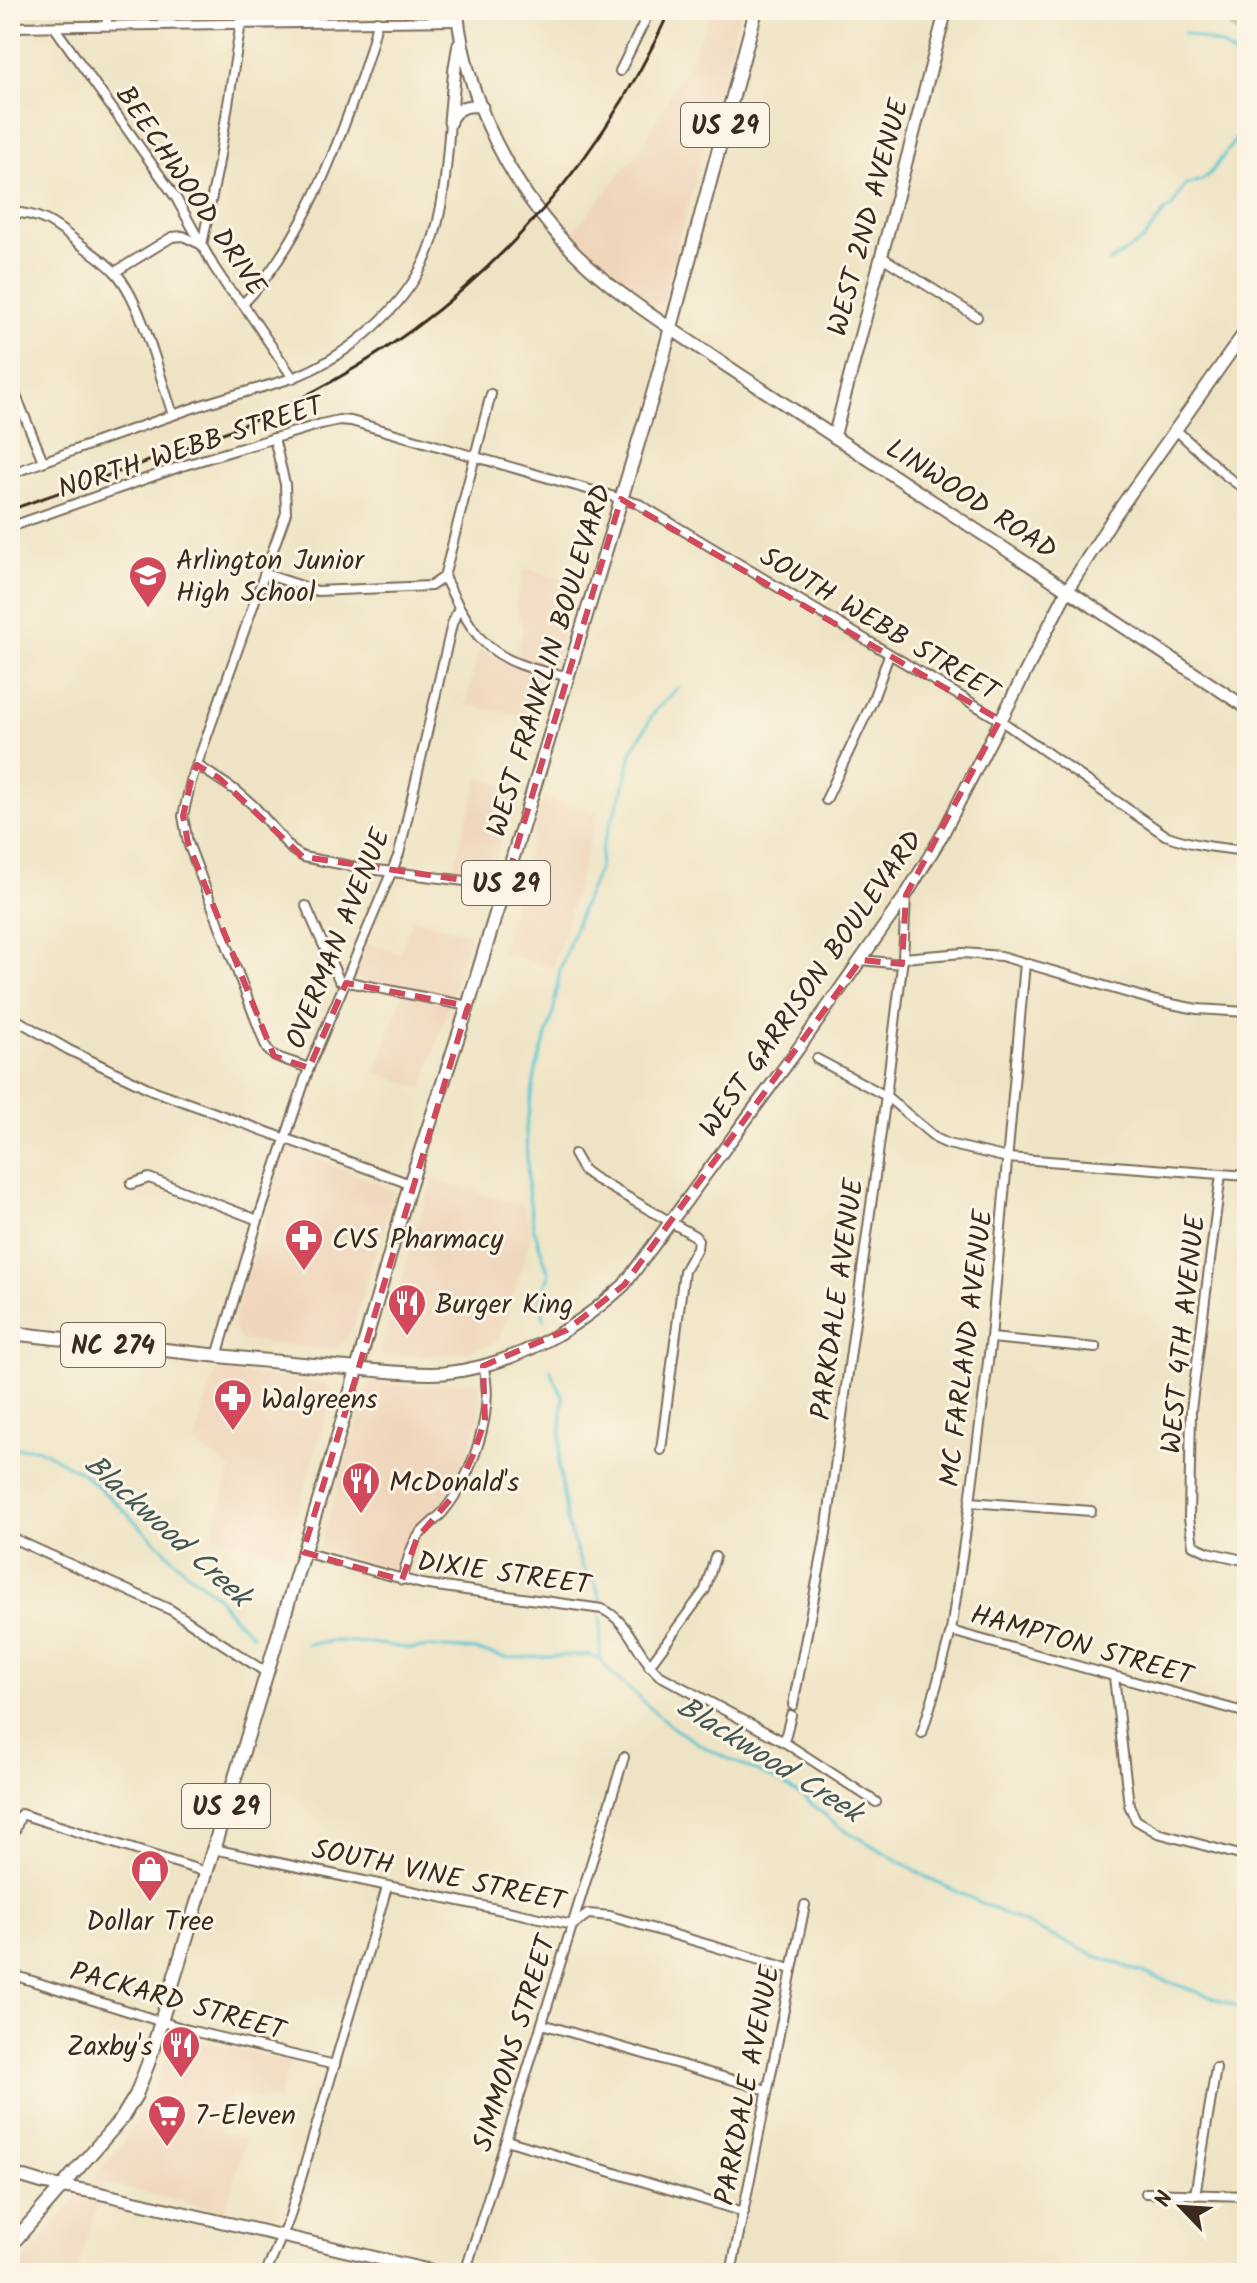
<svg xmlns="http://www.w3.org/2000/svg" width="1257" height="2283" viewBox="0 0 1257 2283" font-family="Kalam,sans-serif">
  <defs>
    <pattern id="park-crowns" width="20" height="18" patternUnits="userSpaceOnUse" patternTransform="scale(2)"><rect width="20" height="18" fill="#b4d57d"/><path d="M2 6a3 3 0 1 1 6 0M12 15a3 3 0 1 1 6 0" fill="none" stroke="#9cb76c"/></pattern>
  </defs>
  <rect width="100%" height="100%" fill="#fcf5e5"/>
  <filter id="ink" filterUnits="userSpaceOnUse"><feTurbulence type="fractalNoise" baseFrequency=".0125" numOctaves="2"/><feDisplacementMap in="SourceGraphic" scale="16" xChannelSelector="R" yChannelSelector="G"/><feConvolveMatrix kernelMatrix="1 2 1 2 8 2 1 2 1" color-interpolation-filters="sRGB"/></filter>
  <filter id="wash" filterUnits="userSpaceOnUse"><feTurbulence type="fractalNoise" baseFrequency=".006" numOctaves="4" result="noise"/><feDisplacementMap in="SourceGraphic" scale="32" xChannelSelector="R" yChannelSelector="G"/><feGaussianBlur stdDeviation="1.8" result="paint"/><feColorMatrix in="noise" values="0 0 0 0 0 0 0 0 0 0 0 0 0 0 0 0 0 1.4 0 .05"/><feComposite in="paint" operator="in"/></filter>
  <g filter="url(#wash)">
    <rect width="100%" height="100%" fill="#eee4c5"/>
    <g fill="#efd6bb">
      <polygon points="712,10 740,10 662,303 655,306 618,281 570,236 644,144 692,56"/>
      <polygon points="525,568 578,583 536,718 466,705 479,648 512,667 523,631 515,604"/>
      <polygon points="479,778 515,788 490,880 451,876"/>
      <polygon points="544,798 598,813 553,968 500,952"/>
      <polygon points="412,918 470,934 423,1089 375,1073 404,990 353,978 366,943 400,954"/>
      <polygon points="288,1147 394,1190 351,1333 345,1341 335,1348 322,1349 242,1340 236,1334 234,1326 235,1315"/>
      <polygon points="432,1179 525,1206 532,1234 499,1341 466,1352 425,1356 379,1355"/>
      <polygon points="215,1371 327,1384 332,1397 285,1554 212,1534 231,1469 194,1443"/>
      <polygon points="478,1381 481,1391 479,1418 465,1459 446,1496 412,1536 399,1572 319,1549 369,1383 426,1387"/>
      <polygon points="174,2036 290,2062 278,2101 230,2094 219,2132 246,2138 225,2212 104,2183 77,2273 13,2273 120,2146 152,2094"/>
    </g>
    <polygon fill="url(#park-crowns)" stroke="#78804e" stroke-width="2" points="1216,10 1247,10 1247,38 1242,38"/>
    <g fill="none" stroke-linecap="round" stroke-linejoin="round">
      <g stroke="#56c3cf" stroke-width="3">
        <polyline points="1184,33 1221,45 1247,66"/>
        <polyline points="1109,262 1143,240 1165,211 1172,207 1185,185 1202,180 1209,175 1247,124"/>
        <polyline points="544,1319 541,1299 549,1274 534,1229 528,1190 526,1128 536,1070 553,1014 560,970 582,908 599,868 602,847 623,790 632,751 655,711 679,687"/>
        <polyline points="550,1369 563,1398 559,1465 567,1523 582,1567 595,1582 601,1601"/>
        <polyline points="10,1445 16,1448 37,1448 82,1473 114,1501 188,1573 216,1595 232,1616 252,1635"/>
        <polyline points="306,1644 336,1641 371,1643 412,1649 431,1647 475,1650 507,1658 588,1655 600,1659 609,1671 673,1728 709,1750 778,1781 806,1799 837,1825 928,1878 1091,1954 1247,2010"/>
        <polyline points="600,1659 601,1616"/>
      </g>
    </g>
  </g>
  <g filter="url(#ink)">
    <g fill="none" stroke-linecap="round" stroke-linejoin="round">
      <defs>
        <g id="street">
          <polyline points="107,25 107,10"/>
          <polyline points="10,27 458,21"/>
          <polyline points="55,28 176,198 214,267 228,288 243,304 293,378"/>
          <polyline points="620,71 650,10"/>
          <path d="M10 212C41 214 52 222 76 241 89 251 104 260 115 272 141 299 160 377 173 415"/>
          <polyline points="882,257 977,317"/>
          <polyline points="115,272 172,237 183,236 202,245 218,167 243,10"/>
          <path d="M243 304C296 249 329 169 354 98 363 73 372 48 377 21"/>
          <polyline points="10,381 43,461"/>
          <polyline points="1176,430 1225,475 1247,491"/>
          <polyline points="274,438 285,484 286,513 191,781 183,816 188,843 267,1049 274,1056 309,1068"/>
          <path d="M10 474C71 451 132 429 193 408 226 396 260 389 292 378 341 360 395 316 420 270 444 226 446 171 450 122"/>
          <path d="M10 527 182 466 321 424 339 420 351 421 639 504 1000 720 1165 835C1191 845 1219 848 1247 851"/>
          <polyline points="265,574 317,591 431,586 444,577"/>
          <path d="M459 607C466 617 472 630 481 639 503 663 536 671 568 676"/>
          <polyline points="197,765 238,792 254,806 292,850 303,857 361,868 505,886"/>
          <polyline points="826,800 872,702 889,655"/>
          <polyline points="306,906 339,980 468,1006"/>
          <polyline points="903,958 963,953 1001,956 1156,1001 1197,1009 1247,1012"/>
          <polyline points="861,960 902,964"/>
          <polyline points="10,1016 69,1050 152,1090 410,1184"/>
          <polyline points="817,1059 886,1096 937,1139 948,1144 1008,1158 1247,1176"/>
          <polyline points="574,1154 583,1170 594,1178 695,1236 698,1240 697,1248 684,1271 661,1450"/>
          <polyline points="1221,1174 1191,1410 1189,1518 1193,1545 1208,1552 1247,1561"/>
          <polyline points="131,1184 149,1178 258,1220"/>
          <polyline points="991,1338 1096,1348"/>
          <polyline points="217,1356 258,1220 309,1068 399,854 452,624 459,607 444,577 491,394"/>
          <polyline points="970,1502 1091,1511"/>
          <polyline points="10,1537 171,1610 267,1673"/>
          <path d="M303 1552 422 1584 602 1609C630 1621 637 1656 659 1675L784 1742 876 1802"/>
          <path d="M402 1580C406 1567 409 1550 417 1538 424 1528 435 1521 443 1512 472 1477 496 1410 483 1366"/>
          <polyline points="951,1631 1247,1713"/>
          <polyline points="649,1666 705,1590 715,1557"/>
          <polyline points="1114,1677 1129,1805 1136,1820 1158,1833 1247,1857"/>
          <polyline points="793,1705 825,1540 886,1096 903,958 906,896"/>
          <polyline points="922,1733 937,1684 951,1631 970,1502 991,1338 1025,963"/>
          <polyline points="784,1742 791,1715"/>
          <polyline points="10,1844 21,1814 206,1872"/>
          <polyline points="213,1849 573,1925 588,1914 610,1916 791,1969"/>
          <polyline points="10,1974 188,2030 335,2065"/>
          <polyline points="542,2024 767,2090"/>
          <polyline points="506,2140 744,2212"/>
          <polyline points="1146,2193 1247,2196"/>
          <polyline points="1195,2195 1216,2068"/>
          <polyline points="266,2273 289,2219 387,1887"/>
          <polyline points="465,2273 624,1757"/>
          <polyline points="731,2273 805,1905"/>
        </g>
        <g id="secondary">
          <path d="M457 10C468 115 526 217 608 283 641 310 678 333 713 357L1247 708"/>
          <path d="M451 118C458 107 470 104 482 107"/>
          <polyline points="450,122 455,67 459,44"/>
          <polyline points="834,437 946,10"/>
          <path d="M358 1369C386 1371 415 1375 444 1373 512 1366 574 1331 624 1285L798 1049 906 895 941 837 1068 589 1113 518 1247 329"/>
          <polyline points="10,2173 43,2183 94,2192 441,2273"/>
        </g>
        <g id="primary">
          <polyline points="10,1333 247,1359 358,1369"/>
          <polyline points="10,2246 122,2118 136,2095 149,2061 329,1468 410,1184 468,1006 655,387 756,10"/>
        </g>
      </defs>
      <use href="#street" stroke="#7a6b58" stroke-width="12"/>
      <use href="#secondary" stroke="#7a6b58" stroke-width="15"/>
      <use href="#primary" stroke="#7a6b58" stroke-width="16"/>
      <use href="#street" stroke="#fff" stroke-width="8"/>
      <use href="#secondary" stroke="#fff" stroke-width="11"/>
      <use href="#primary" stroke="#fff" stroke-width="12"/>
      <path stroke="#3b2a1e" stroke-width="3" d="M10 510C106 475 212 443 303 397 466 314 595 177 670 10"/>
    </g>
  </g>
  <path fill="none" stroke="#d1495b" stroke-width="6" stroke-dasharray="16 10" stroke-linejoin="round" d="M621 499 1000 720 906 895 902 964 861 960 624 1285 567 1330 483 1366 485 1420 473 1455 455 1494 417 1538 402 1580 303 1552 468 1006 346 983 309 1068 274 1056 188 843 183 816 191 781 197 765 219 778 303 857 505 886Z"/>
  <defs>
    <symbol id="school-pin" viewBox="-11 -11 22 30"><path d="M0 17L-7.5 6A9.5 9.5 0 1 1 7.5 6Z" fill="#d1495b" stroke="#fcf5e5"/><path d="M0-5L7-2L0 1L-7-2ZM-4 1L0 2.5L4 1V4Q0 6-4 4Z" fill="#fff"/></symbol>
    <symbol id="pharmacy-pin" viewBox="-11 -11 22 30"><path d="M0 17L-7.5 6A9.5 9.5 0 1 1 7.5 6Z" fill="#d1495b" stroke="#fcf5e5"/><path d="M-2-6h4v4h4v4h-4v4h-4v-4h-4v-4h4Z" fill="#fff"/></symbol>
    <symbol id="restaurant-pin" viewBox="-11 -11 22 30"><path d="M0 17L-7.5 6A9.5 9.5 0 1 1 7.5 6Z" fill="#d1495b" stroke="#fcf5e5"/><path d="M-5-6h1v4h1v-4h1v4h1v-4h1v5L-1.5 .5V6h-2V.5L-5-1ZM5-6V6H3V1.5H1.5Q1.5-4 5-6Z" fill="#fff"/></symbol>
    <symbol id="shop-pin" viewBox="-11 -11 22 30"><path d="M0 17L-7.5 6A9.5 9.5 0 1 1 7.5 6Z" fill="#d1495b" stroke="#fcf5e5"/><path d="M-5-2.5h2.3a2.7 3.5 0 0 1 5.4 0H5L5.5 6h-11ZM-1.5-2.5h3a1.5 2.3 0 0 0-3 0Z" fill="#fff"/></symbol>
    <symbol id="supermarket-pin" viewBox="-11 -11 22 30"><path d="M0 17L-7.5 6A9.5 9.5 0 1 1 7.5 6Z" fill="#d1495b" stroke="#fcf5e5"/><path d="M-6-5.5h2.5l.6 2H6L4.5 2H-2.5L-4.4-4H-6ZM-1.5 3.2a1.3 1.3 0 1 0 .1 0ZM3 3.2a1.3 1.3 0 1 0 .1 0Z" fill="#fff"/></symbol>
  </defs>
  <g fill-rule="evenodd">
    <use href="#school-pin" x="126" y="553" width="44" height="60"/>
    <use href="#pharmacy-pin" x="282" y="1216" width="44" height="60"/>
    <use href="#restaurant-pin" x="385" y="1281" width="44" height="60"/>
    <use href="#pharmacy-pin" x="211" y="1376" width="44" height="60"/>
    <use href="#restaurant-pin" x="339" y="1459" width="44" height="60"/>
    <use href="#shop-pin" x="128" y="1847" width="44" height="60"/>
    <use href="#restaurant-pin" x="159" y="2023" width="44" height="60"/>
    <use href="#supermarket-pin" x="145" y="2092" width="44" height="60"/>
  </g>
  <g text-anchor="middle" stroke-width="6" stroke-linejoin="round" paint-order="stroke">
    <g fill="#fcf5e5" stroke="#75675a" stroke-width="2">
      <rect x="681" y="103" width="88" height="44" rx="6"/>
      <rect x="462" y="861" width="88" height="44" rx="6"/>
      <rect x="61" y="1323" width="104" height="44" rx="6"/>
      <rect x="182" y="1784" width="88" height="44" rx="6"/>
    </g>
    <g font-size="26" font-weight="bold" fill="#3b2a1e">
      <text x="725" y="134">US 29</text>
      <text x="506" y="892">US 29</text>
      <text x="113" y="1354">NC 274</text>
      <text x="226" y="1815">US 29</text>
    </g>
    <g font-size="28" fill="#3b2a1e" stroke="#fcf5e5">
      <text transform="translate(192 190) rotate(56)" y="10">BEECHWOOD DRIVE</text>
      <text transform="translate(867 217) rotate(-75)" y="10">WEST 2ND AVENUE</text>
      <text transform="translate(190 446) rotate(-18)" y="10">NORTH WEBB STREET</text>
      <text transform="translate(972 498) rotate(33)" y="10">LINWOOD ROAD</text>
      <text transform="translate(880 623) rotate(31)" y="10">SOUTH WEBB STREET</text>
      <text transform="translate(548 660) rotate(-73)" y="10">WEST FRANKLIN BOULEVARD</text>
      <text transform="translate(337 938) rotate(-68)" y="10">OVERMAN AVENUE</text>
      <text transform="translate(810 983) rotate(-55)" y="10">WEST GARRISON BOULEVARD</text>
      <text transform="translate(836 1299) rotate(-82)" y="10">PARKDALE AVENUE</text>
      <text transform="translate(1182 1334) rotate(-84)" y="10">WEST 4TH AVENUE</text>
      <text transform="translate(965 1348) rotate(-83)" y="10">MC FARLAND AVENUE</text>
      <text transform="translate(504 1572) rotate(8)" y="10">DIXIE STREET</text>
      <text transform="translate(1082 1644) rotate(16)" y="10">HAMPTON STREET</text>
      <text transform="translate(439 1874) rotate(12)" y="10">SOUTH VINE STREET</text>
      <text transform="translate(178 2000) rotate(16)" y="10">PACKARD STREET</text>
      <text transform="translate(513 2043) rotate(-73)" y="10">SIMMONS STREET</text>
      <text transform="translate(746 2085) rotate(-79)" y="10">PARKDALE AVENUE</text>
    </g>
    <g font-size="28" fill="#3b2a1e" stroke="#fcf5e5" text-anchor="start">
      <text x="176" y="569">Arlington Junior<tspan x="176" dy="32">High School</tspan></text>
      <text x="332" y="1248">CVS Pharmacy</text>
      <text x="435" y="1313">Burger King</text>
      <text x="261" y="1408">Walgreens</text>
      <text x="389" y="1491">McDonald's</text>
      <text x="150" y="1930" text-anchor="middle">Dollar Tree</text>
      <text x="153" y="2055" text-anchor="end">Zaxby's</text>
      <text x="195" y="2124">7-Eleven</text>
    </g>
    <g font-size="30" font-style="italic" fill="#435853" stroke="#fcf5e5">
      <text transform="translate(168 1530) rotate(42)" y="10">Blackwood Creek</text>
      <text transform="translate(770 1759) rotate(32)" y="10">Blackwood Creek</text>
    </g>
  </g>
  <rect width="1257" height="2283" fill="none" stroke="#fcf5e5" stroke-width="40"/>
  <g transform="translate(1181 2207) rotate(295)" stroke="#fcf5e5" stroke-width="6" paint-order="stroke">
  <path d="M0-6L14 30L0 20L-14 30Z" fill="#3b2a1e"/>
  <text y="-12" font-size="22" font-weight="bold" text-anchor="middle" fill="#3b2a1e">N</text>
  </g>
</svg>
